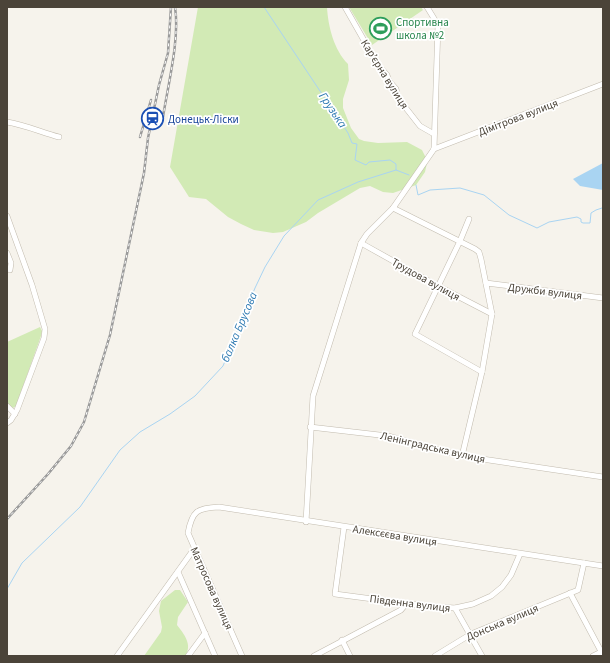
<svg xmlns="http://www.w3.org/2000/svg" width="610" height="663" viewBox="0 0 610 663" font-family="'Source Sans 3',sans-serif">
  <rect width="100%" height="100%" fill="#f6f3ec"/>
  <g fill="#d2eab5">
    <path d="M198 7H327C328 26 334 50 348 64L349 80 343 99V108L351 128 359 139 364 141 378 143 407 142 422 150 426 158 427 163 425 172 416 185 393 193 383 192 370 186 360 188 318 213 306 222 283 232 273 233 254 230 241 224 228 217 206 199 189 197 170 167Z"/>
    <polygon points="349,7 421,7 423,10 372,45"/>
    <polygon points="40,327 42,331 41,336 16,406 13,408 7,404 7,342"/>
    <path d="M175 590H180L188 602 178 617 177 625C184 634 193 645 185 656H144L161 632 162 627 159 611 161 601Z"/>
  </g>
  <polygon fill="#a9d4f2" points="603,163 603,190 580,186 573,179"/>
  <g fill="none" stroke-linecap="round" stroke-linejoin="round">
    <g stroke="#a9d4f2" stroke-width="1">
      <polyline points="264,7 348,133 352,143 357,144 355,160 366,165 369,162 390,160 396,164 396,170 409,175"/>
      <polyline points="416,185 418,195 430,190 460,188 484,195 509,215 537,228 549,222 577,217 581,219 581,222 583,223 590,223 591,213 596,210 602,208 603,207"/>
      <polyline points="7,589 22,563 80,507 120,450 140,432 170,414 195,396 223,366 255,288 265,267 284,236 318,200 358,182 396,170"/>
    </g>
    <defs>
      <g id="minor">
        <polyline points="345,7 378,65 387,75 389,81 396,89 398,98 420,126 434,134"/>
        <polyline points="427,7 438,25 434,149"/>
        <path d="M7 122C25 125 41 132 59 137"/>
        <polyline points="434,149 603,84"/>
        <polyline points="393,208 475,249 479,252 481,259 492,314 482,372 462,456"/>
        <polyline points="7,216 32,285 45,329 44,338 17,410 11,420 7,423"/>
        <polyline points="469,219 460,241 415,334 482,372"/>
        <polyline points="361,243 438,286 492,314"/>
        <polyline points="7,253 11,263 10,270"/>
        <polyline points="486,283 603,298"/>
        <polyline points="7,406 15,414"/>
        <polyline points="310,427 388,436 462,456 603,477"/>
        <polyline points="306,522 313,396 361,243 367,234 393,208 434,149"/>
        <polyline points="344,527 335,594 426,606 455,608 473,604 491,596 502,587 511,575 520,554"/>
        <polyline points="178,572 215,656"/>
        <polyline points="570,593 603,655"/>
        <polyline points="455,608 482,656"/>
        <polyline points="342,640 350,656"/>
        <polyline points="117,656 194,549"/>
        <polyline points="188,656 205,633"/>
        <path d="M242 656 188 533C192 511 197 508 219 507L603 566"/>
        <polyline points="314,656 401,610 406,604"/>
        <polyline points="435,656 471,634 578,590 584,563"/>
        <polyline points="593,656 601,652"/>
      </g>
    </defs>
    <use href="#minor" stroke="#c2bbae" stroke-width="6"/>
    <use href="#minor" stroke="#fff" stroke-width="5"/>
    <defs>
      <g id="rail">
        <path d="M163 117C168 85 180 38 175 7"/>
        <polyline points="140,137 151,100"/>
        <polyline points="7,519 48,474 71,446 84,422 110,335 144,173 148,138 159,85 168,53 171,7"/>
      </g>
    </defs>
    <use href="#rail" stroke="#9a9a9a" stroke-width="2.5"/>
    <use href="#rail" stroke="#fff" stroke-width="1" stroke-dasharray="3" stroke-linecap="butt"/>
  </g>
  <defs>
    <symbol id="stadium-ring" viewBox="-11 -11 22 22"><circle r="9.5" fill="#fff" stroke="#2e9e5b" stroke-width="1.5"/><path d="M0-5a6.5 5 0 1 0 0 10a6.5 5 0 1 0 0-10ZM-3.5-1.8h7v3.6h-7Z" fill="#2e9e5b"/></symbol>
    <symbol id="station-ring" viewBox="-11 -11 22 22"><circle r="9.5" fill="#fff" stroke="#1a4fb4" stroke-width="1.5"/><path d="M-3-6H3Q5-6 5-4V2Q5 4 3 4L4.5 6H3L1.5 4h-3L-3 6H-4.5L-3 4Q-5 4-5 2V-4Q-5-6-3-6ZM-3.5-4v3h7v-3ZM-3.5 1v1.5H-2V1ZM2 1v1.5H3.5V1Z" fill="#1a4fb4"/></symbol>
  </defs>
  <g fill-rule="evenodd">
    <use href="#stadium-ring" x="368" y="16" width="25" height="25"/>
    <use href="#station-ring" x="140" y="106" width="25" height="25"/>
  </g>
  <g text-anchor="middle" stroke-width="3.5" stroke-linejoin="round" paint-order="stroke">
    <g font-size="11" fill="#27864d" stroke="#fff" text-anchor="start">
      <text x="396" y="26">Спортивна<tspan x="396" dy="13">школа №2</tspan></text>
    </g>
    <g font-size="11" fill="#4b4439" stroke="#fff">
      <text transform="translate(385 74) rotate(58)" y="4">Кар’єрна вулиця</text>
      <text transform="translate(518 117) rotate(-21)" y="4">Дімітрова вулиця</text>
      <text transform="translate(426 279) rotate(29)" y="4">Трудова вулиця</text>
      <text transform="translate(545 291) rotate(7)" y="4">Дружби вулиця</text>
      <text transform="translate(433 447) rotate(13)" y="4">Ленінградська вулиця</text>
      <text transform="translate(395 535) rotate(9)" y="4">Алексєєва вулиця</text>
      <text transform="translate(212 588) rotate(66)" y="4">Матросова вулиця</text>
      <text transform="translate(410 603) rotate(7)" y="4">Південна вулиця</text>
      <text transform="translate(502 622) rotate(-23)" y="4">Донська вулиця</text>
    </g>
    <g font-size="11" fill="#164399" stroke="#fff" text-anchor="start">
      <text x="168" y="123">Донецьк-Ліски</text>
    </g>
    <g font-size="12" font-style="italic" fill="#2e7ab2" stroke="#fff">
      <text transform="translate(333 110) rotate(56)" y="4">Грузька</text>
      <text transform="translate(239 327) rotate(-67)" y="4">балка Брусова</text>
    </g>
  </g>
  <rect width="610" height="663" fill="none" stroke="#4b4439" stroke-width="16"/>
</svg>
